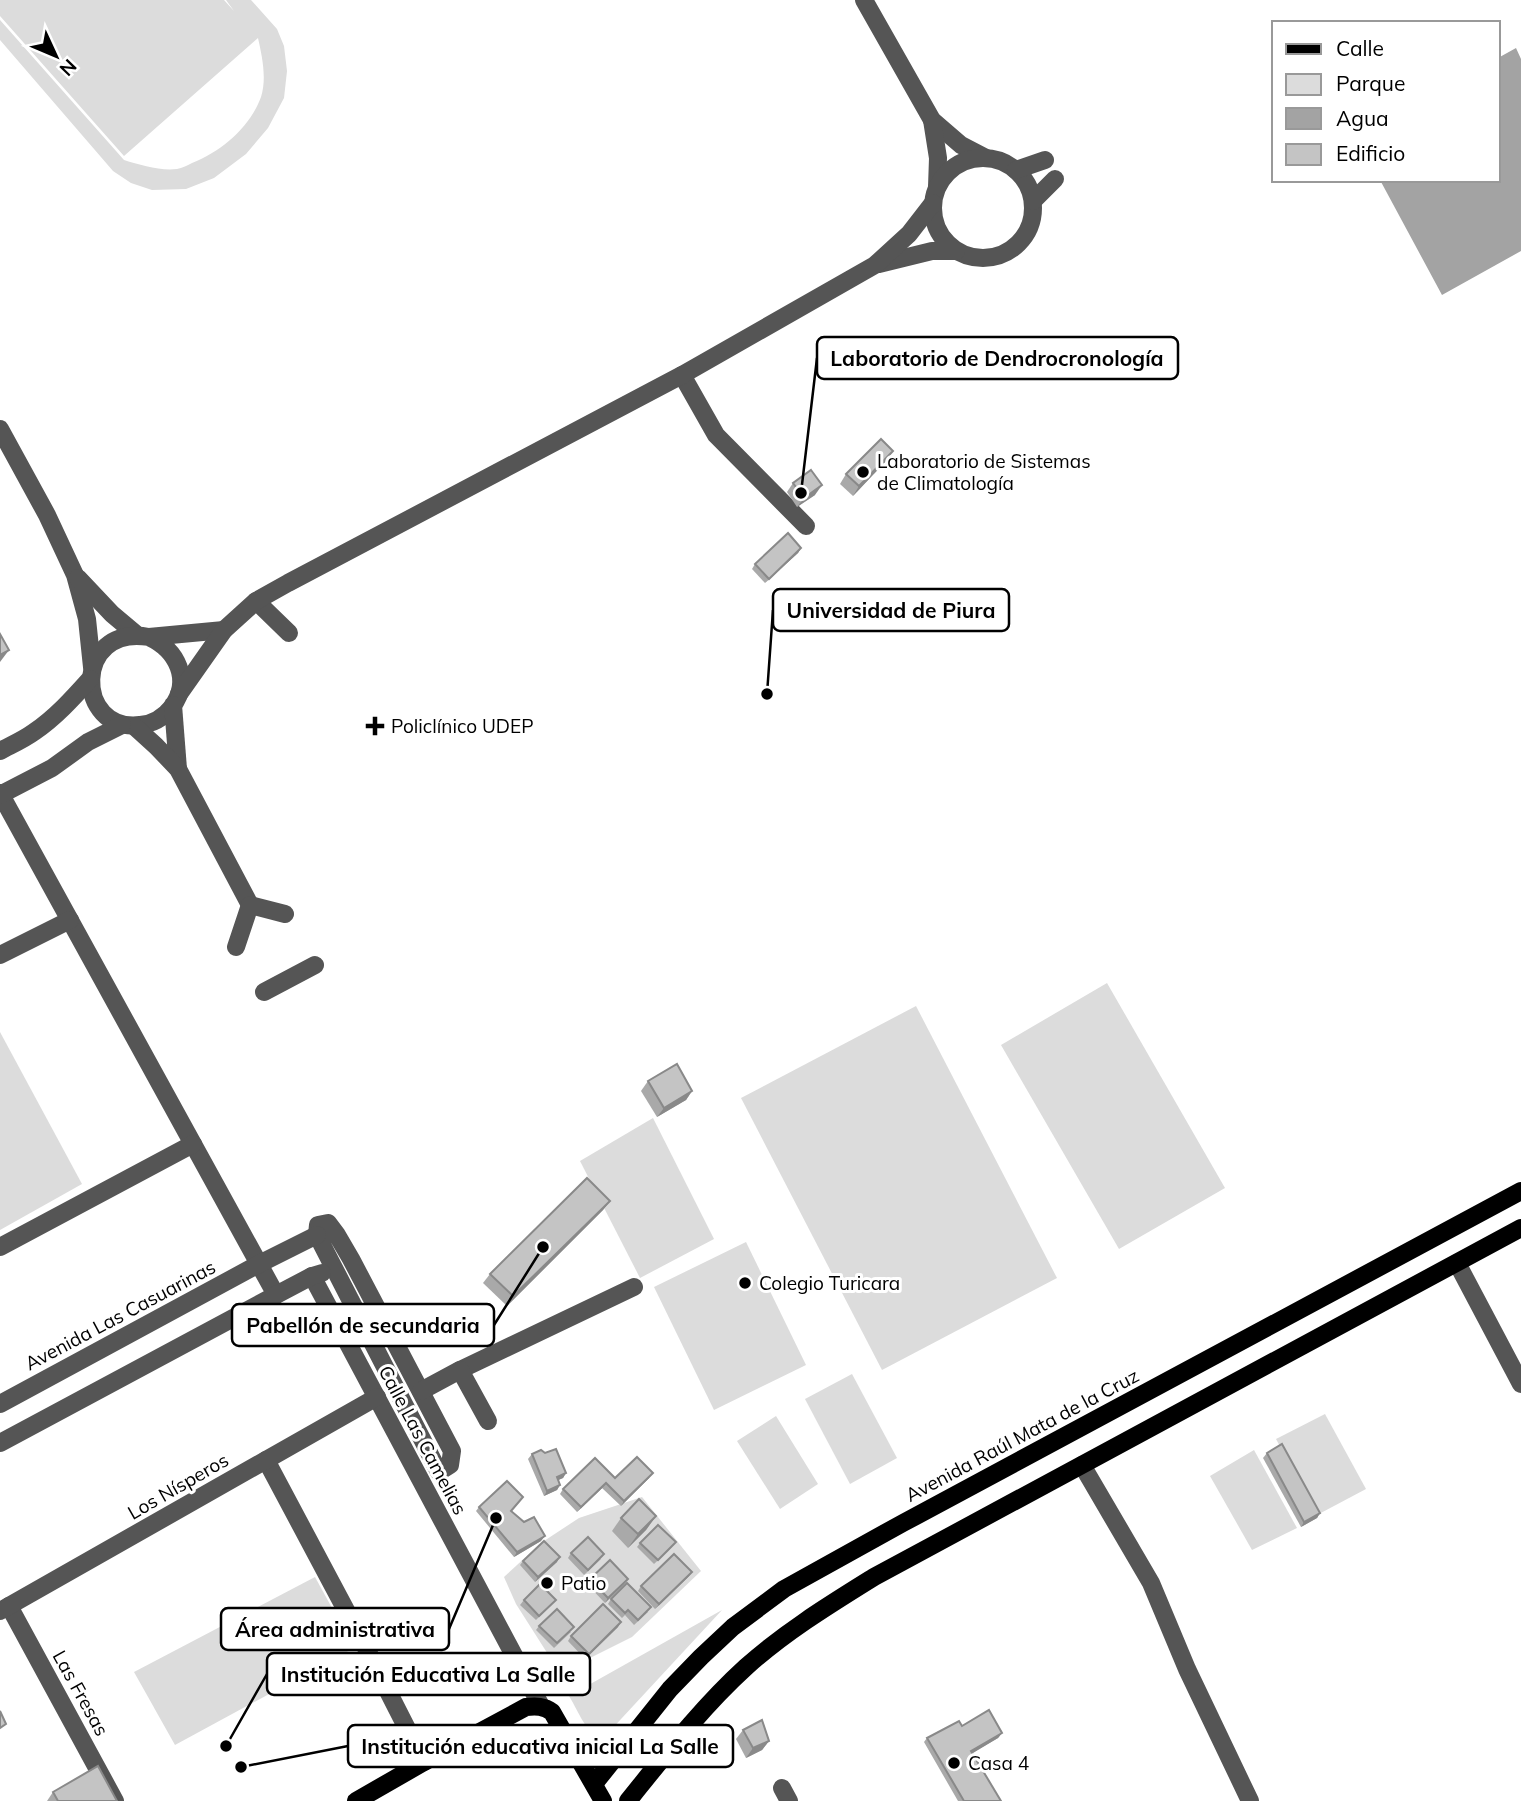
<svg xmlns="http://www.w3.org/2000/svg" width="1521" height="1801" viewBox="0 0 1521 1801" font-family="Mulish,sans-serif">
  <rect width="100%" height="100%" fill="#fff"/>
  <g fill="#dcdcdc">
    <path d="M0 0H224L234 11 226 0H251L277 29 284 46 287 71 284 98 268 128 246 154 214 178 186 189 152 190 131 183 113 171 0 40V20L124 160C140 165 160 171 177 169 182 168 188 165 192 163 222 151 250 127 261 97 267 78 262 56 258 38L124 156 0 16Z"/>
    <polygon points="1107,983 1225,1188 1119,1249 1001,1045"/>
    <polygon points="916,1006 1057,1278 882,1370 741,1098"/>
    <polygon points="0,1032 82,1184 0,1230"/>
    <polygon points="653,1118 714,1239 640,1278 580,1161"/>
    <polygon points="746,1242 806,1365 714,1410 654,1287"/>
    <polygon points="852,1374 897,1458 850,1484 805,1399"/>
    <polygon points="1325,1414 1366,1489 1317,1515 1276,1439"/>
    <polygon points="776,1416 818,1484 780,1509 737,1441"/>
    <polygon points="1254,1450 1297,1528 1252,1550 1210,1476"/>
    <polygon points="642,1497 701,1571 632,1637 580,1663 558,1670 516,1604 504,1577 541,1543 579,1518"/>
    <polygon points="315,1577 354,1648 175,1745 134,1672"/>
    <path d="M722 1610 609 1732C605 1735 603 1737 597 1736 587 1734 575 1705 569 1696Z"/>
  </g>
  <polygon fill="#a3a3a3" points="1516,48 1521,59 1521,251 1442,295 1380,180 1498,180 1498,58"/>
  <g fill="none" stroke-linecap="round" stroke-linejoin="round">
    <g stroke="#555" stroke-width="18">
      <polyline points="864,0 932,120 961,145 986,158"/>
      <polyline points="932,120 938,158 937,187"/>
      <circle cx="983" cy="208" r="50"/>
      <polyline points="1016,170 1045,160"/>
      <polyline points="1033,201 1055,179"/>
      <polyline points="879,264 932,251 956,251"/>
      <polyline points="682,375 716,435 806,526"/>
      <polyline points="0,429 47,515 75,575 87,619 92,667"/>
      <polyline points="78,578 112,614 137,635"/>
      <polyline points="256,601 289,633"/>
      <path d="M149 637C177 650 192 680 172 707 164 717 153 724 140 725 74 733 73 624 149 637L224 630"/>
      <polyline points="179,694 224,630 256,601 288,583 682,375 875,265 909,234 933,203"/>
      <polyline points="173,705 178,769"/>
      <polyline points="134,726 156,746 178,769 250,905"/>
      <path d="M0 751C11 745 23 740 34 732 55 718 73 698 90 679"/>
      <polyline points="0,793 276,1295"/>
      <polyline points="0,795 52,768 88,742 122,725"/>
      <polyline points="236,947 250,905 285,914"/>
      <polyline points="0,955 70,920"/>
      <polyline points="264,992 315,965"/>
      <polygon points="328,1223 337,1235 351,1259 452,1451 450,1465 439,1472 317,1235 318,1225"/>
      <polyline points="0,1247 193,1144"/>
      <polyline points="1457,1263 1521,1384"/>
      <polyline points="312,1276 541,1706"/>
      <polyline points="460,1370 634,1287"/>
      <polyline points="421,1391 460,1370 488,1421"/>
      <polyline points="0,1404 259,1264 317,1235"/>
      <polyline points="0,1443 276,1295 312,1276 322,1273"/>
      <polyline points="266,1460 365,1646 424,1762"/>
      <polyline points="1082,1465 1151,1583 1187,1669 1250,1801"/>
      <polyline points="9,1606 115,1801"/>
      <polyline points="0,1611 377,1397"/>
      <polyline points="782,1788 789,1801"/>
    </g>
    <g stroke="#000" stroke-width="18">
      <polyline points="594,1784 670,1689 701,1657 733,1627 784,1589 903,1523 1521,1191"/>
      <path d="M356 1801 424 1762 526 1707C536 1706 544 1706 552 1712L603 1801"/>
      <path d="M628 1801C665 1755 702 1707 746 1667 785 1632 829 1605 874 1577L1521 1228"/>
    </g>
  </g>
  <g fill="#a9a9a9">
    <polygon points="887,460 853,496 840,484 846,474"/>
    <polygon points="793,483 815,495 797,507 787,492"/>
    <polygon points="801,548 798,553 765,583 752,569 755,564"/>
    <polygon points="648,1081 692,1091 686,1100 657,1117 641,1091"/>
    <polygon points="610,1201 603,1210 507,1306 483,1283 490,1274"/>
    <polygon points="545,1453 566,1473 563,1478 558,1480 560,1485 557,1490 544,1496 528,1459 532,1454"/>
    <polygon points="1267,1453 1320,1513 1317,1518 1301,1527 1263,1458"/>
    <polygon points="615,1478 649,1478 621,1506 602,1488 577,1512 560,1494 563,1489"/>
    <polygon points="523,1497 511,1511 541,1541 514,1557 476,1511 479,1507"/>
    <polygon points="656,1516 646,1530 628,1548 612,1531 621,1518"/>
    <polygon points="640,1543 672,1547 654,1564 637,1547"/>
    <polygon points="571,1553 601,1559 584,1575 568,1558"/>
    <polygon points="523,1561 557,1562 535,1582 520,1565"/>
    <polygon points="692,1572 688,1577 655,1609 638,1591 641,1586"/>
    <polygon points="590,1579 624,1584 605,1603 586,1583"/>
    <polygon points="611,1599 648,1612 634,1625 625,1615 622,1618 608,1604"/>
    <polygon points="524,1600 556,1600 536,1620 520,1605"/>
    <polygon points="539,1626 571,1632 554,1648 536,1630"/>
    <polygon points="618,1627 585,1659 568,1641 571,1636"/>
    <polygon points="962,1726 1002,1733 998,1738 972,1753 1001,1801 958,1801 924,1742 927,1738"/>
    <polygon points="743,1730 769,1741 762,1750 746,1758 736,1739"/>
    <polygon points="53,1792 117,1801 47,1801"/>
  </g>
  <g fill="#898989">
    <polygon points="893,451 887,460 853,496 859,486"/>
    <polygon points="822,485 815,495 797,507 804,498"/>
    <polygon points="801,548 798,553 765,583 769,579"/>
    <polygon points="9,650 0,662 0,655"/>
    <polygon points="692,1091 686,1100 657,1117 664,1108"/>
    <polygon points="610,1201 603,1210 507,1306 513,1296"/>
    <polygon points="566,1473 563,1478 554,1482 557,1477"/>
    <polygon points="653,1473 649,1478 621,1506 624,1501"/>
    <polygon points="606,1483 602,1488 577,1512 581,1507"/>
    <polygon points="560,1485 557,1490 544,1496 547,1491"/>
    <polygon points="1320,1513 1317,1518 1301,1527 1304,1522"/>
    <polygon points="656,1516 646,1530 628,1548 638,1534"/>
    <polygon points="545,1536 541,1541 514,1557 517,1552"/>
    <polygon points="560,1557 557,1562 535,1582 538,1577"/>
    <polygon points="692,1572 688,1577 655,1609 659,1604"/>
    <polygon points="628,1579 624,1584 605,1603 608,1598"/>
    <polygon points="621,1622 618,1627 585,1659 589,1654"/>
    <polygon points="1002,1733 998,1738 968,1756 971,1751"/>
    <polygon points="769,1741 762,1750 746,1758 753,1748"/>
  </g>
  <g fill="#c4c4c4" stroke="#898989" stroke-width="2">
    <polygon points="881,439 893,451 859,486 846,474"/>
    <polygon points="811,470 822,485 804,498 793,483"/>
    <polygon points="788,533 801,548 769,579 755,564"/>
    <polygon points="0,634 9,650 0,655"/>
    <polygon points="677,1064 692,1091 664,1108 648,1081"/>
    <polygon points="587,1178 610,1201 513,1296 490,1274"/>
    <polygon points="1282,1444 1320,1513 1304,1522 1267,1453"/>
    <polygon points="556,1449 566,1473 557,1477 560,1485 547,1491 532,1454 541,1450 545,1453"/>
    <polygon points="637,1457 653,1473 624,1501 606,1483 581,1507 563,1489 595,1458 615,1478"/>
    <polygon points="507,1481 523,1497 511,1511 524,1522 534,1517 545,1536 517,1552 479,1507"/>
    <polygon points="639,1499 656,1516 638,1534 621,1518"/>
    <polygon points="658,1525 676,1542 658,1560 640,1543"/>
    <polygon points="588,1537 604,1554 588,1570 571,1553"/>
    <polygon points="544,1541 560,1557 538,1577 523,1561"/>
    <polygon points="674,1554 692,1572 659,1604 641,1586"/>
    <polygon points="610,1560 628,1579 608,1598 590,1579"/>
    <polygon points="627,1583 651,1607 638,1620 628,1610 625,1613 611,1599"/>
    <polygon points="540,1584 556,1600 539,1616 524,1600"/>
    <polygon points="603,1604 621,1622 589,1654 571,1636"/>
    <polygon points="557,1609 574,1627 557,1643 539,1626"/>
    <polygon points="989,1710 1002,1733 971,1751 1001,1801 964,1801 927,1738 959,1721 962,1726"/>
    <polygon points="0,1711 6,1724 0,1728"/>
    <polygon points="762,1720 769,1741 753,1748 743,1730"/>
    <polygon points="98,1766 117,1801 58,1801 53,1792"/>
  </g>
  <g fill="#000" stroke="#fff" stroke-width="2.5">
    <circle cx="863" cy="472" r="7"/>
    <path d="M371.5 715.5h7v7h7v7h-7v7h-7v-7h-7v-7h7z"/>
    <circle cx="745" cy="1283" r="7"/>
    <circle cx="547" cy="1583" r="7"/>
    <circle cx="954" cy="1763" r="7"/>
  </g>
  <g text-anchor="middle" stroke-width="6" stroke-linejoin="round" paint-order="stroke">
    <g font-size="19" fill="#000" stroke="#fff" text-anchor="start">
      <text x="877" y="468">Laboratorio de Sistemas<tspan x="877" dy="22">de Climatología</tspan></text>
      <text x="391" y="733">Policlínico UDEP</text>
      <text x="759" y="1290">Colegio Turicara</text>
      <text x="561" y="1590">Patio</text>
      <text x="968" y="1770">Casa 4</text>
    </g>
    <g font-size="19" fill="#000" stroke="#fff">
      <text transform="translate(120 1315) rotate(-28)" y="7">Avenida Las Casuarinas</text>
      <text transform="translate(1022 1435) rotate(-28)" y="7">Avenida Raúl Mata de la Cruz</text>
      <text transform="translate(423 1440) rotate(62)" y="7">Calle Las Camelias</text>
      <text transform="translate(178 1486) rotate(-30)" y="7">Los Nísperos</text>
      <text transform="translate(81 1693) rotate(61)" y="7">Las Fresas</text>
    </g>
  </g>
  <path fill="none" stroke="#000" stroke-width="2.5" d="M801 493L817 358M767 694L773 610M543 1247L494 1325M496 1518L449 1629M226 1746L267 1674M241 1767L348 1746"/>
  <g fill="#000" stroke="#fff" stroke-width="2.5">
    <circle cx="801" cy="493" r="7"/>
    <circle cx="767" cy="694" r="7"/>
    <circle cx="543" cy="1247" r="7"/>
    <circle cx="496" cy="1518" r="7"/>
    <circle cx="226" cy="1746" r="7"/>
    <circle cx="241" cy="1767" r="7"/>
  </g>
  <g fill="#fff" stroke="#000" stroke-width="2.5">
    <rect x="817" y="337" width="361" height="42" rx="7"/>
    <rect x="773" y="589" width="236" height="42" rx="7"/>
    <rect x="232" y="1304" width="262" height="42" rx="7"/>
    <rect x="221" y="1608" width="228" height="42" rx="7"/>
    <rect x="267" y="1653" width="323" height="42" rx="7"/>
    <rect x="348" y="1725" width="385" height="42" rx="7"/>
  </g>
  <g font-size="21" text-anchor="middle" font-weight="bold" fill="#000">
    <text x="997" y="366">Laboratorio de Dendrocronología</text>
    <text x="891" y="618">Universidad de Piura</text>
    <text x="363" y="1333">Pabellón de secundaria</text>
    <text x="335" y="1637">Área administrativa</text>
    <text x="428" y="1682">Institución Educativa La Salle</text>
    <text x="540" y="1754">Institución educativa inicial La Salle</text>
  </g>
  <rect x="1272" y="21" width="228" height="161" fill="#ffffff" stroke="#999999" stroke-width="2"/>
  <rect x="1286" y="44" width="35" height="10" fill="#000000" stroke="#999999" stroke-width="2"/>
  <text x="1336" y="56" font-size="21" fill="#000000">Calle</text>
  <rect x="1286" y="74" width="35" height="21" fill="#dcdcdc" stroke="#999999" stroke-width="2"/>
  <text x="1336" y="91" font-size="21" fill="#000000">Parque</text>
  <rect x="1286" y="108" width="35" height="21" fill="#a3a3a3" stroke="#999999" stroke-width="2"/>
  <text x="1336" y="126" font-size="21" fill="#000000">Agua</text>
  <rect x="1286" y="144" width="35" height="21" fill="#c4c4c4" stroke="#999999" stroke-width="2"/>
  <text x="1336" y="161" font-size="21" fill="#000000">Edificio</text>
  <g transform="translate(56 56) rotate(134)" stroke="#ffffff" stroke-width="5" paint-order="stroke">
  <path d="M0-5L12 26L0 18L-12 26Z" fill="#000000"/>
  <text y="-10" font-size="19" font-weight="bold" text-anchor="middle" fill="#000000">N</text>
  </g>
</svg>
